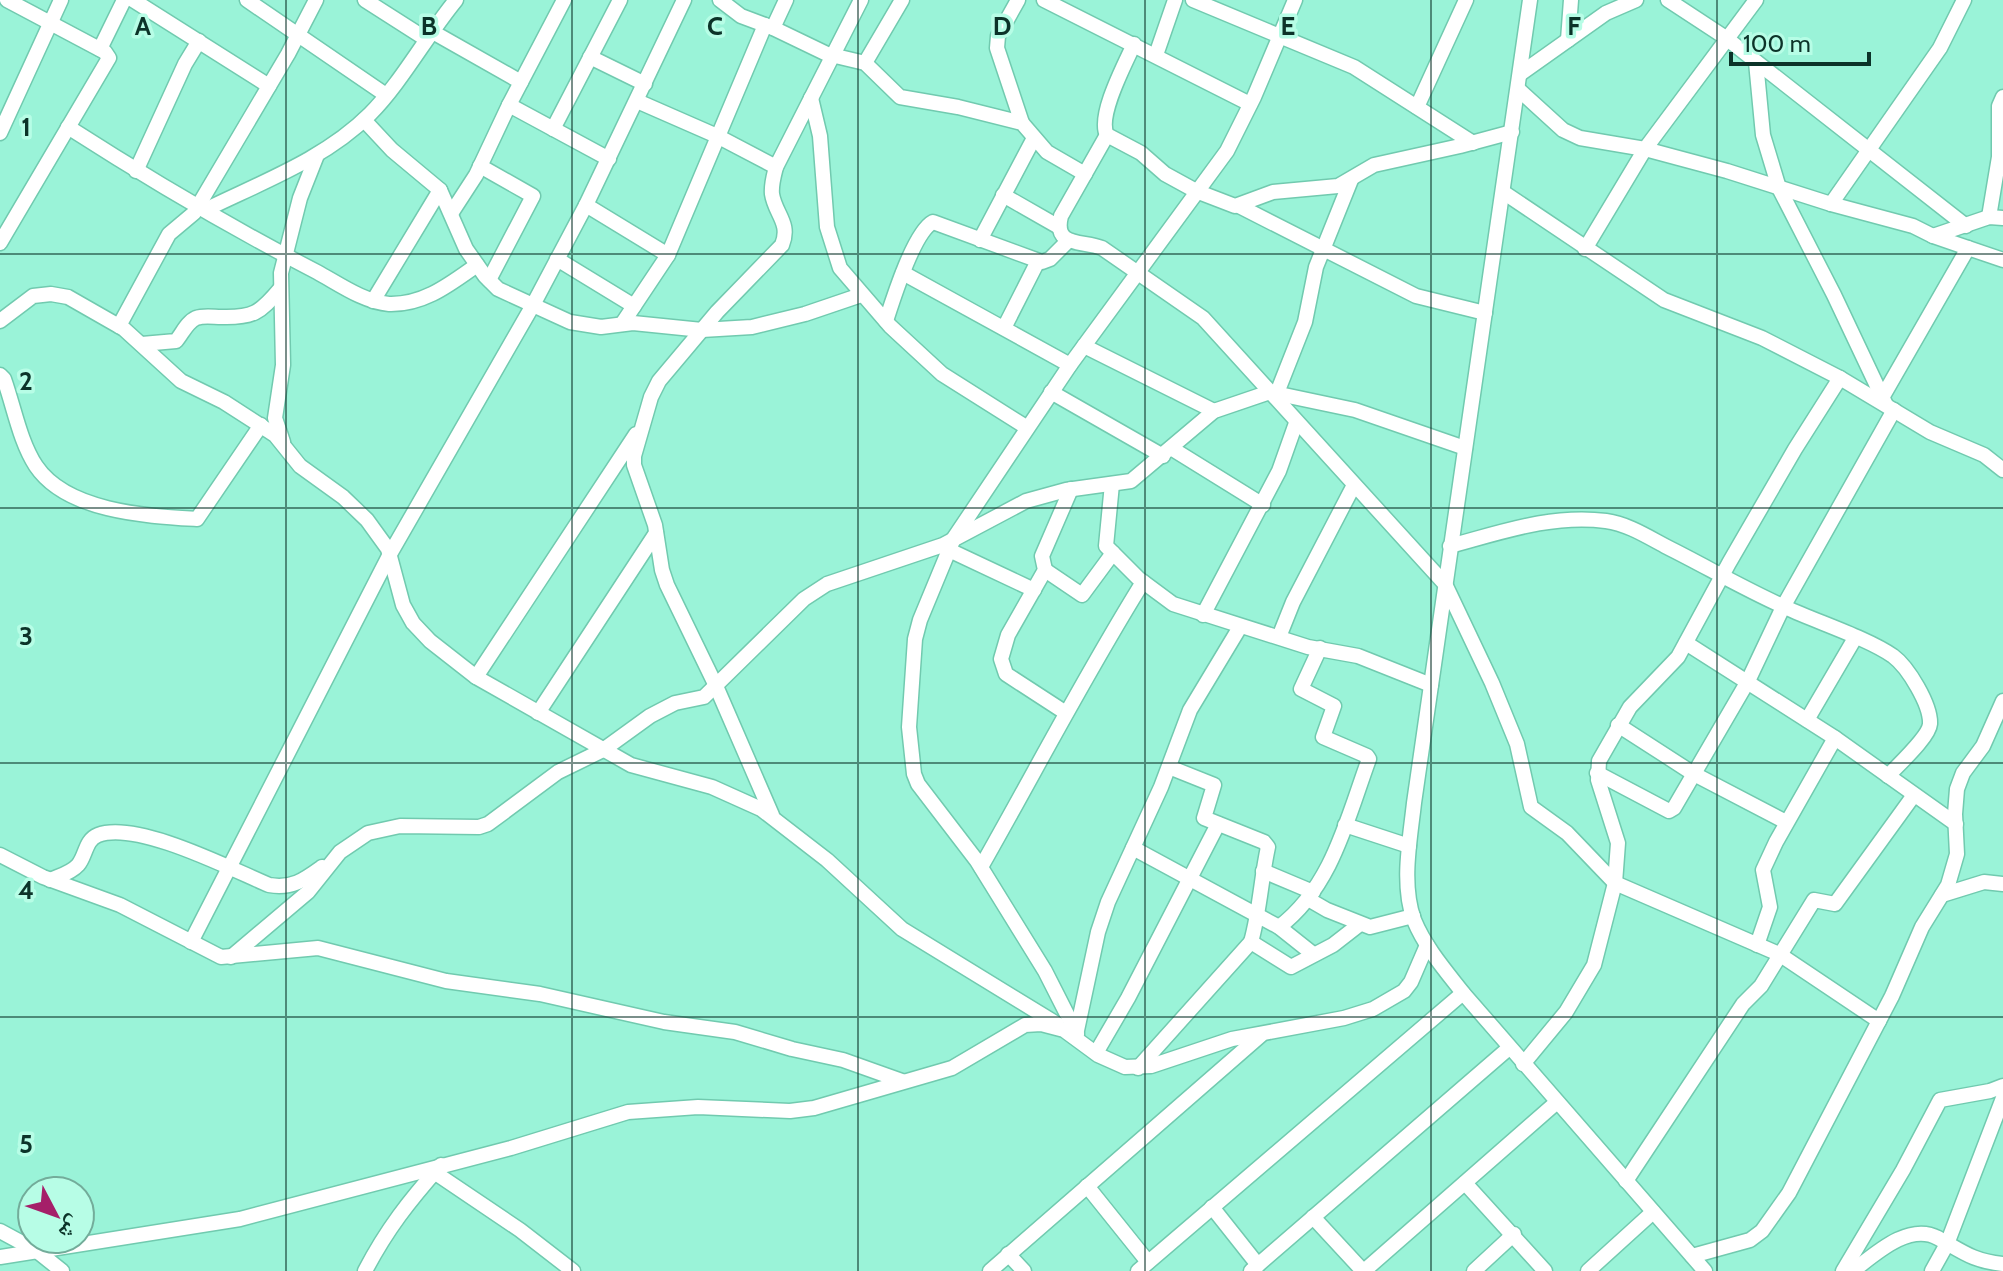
<svg xmlns="http://www.w3.org/2000/svg" width="2003" height="1271" viewBox="0 0 2003 1271" font-family="Cabin,'Noto Naskh Arabic',sans-serif">
  <rect width="100%" height="100%" fill="#9af3d8"/>
  <g fill="none" stroke-linecap="round" stroke-linejoin="round">
    <defs>
      <g id="minor">
        <polyline points="133,0 269,86"/>
        <polyline points="247,0 386,95"/>
        <polyline points="365,0 426,39"/>
        <polyline points="720,0 741,16 773,28 827,54 865,63 900,97 958,107 1022,123 1047,152 1085,174"/>
        <polyline points="1018,0 998,36 997,48 1022,123"/>
        <polyline points="1044,0 1250,104"/>
        <polyline points="1193,0 1354,67 1473,143"/>
        <path d="M1530 0 1414 803C1410 840 1401 884 1414 920 1425 947 1445 970 1463 993L1705 1271"/>
        <polyline points="1668,0 1726,38 1966,226"/>
        <polyline points="773,28 786,0"/>
        <polyline points="431,31 521,82"/>
        <polyline points="1568,40 1571,0"/>
        <path d="M1134 44C1125 64 1097 116 1107 135L1141 153 1165 174 1196 191 1235 206 1273 192 1338 186 1374 165 1460 146 1512 132"/>
        <polyline points="100,49 124,0"/>
        <polyline points="1156,55 1175,0"/>
        <polyline points="590,57 645,84"/>
        <polyline points="1756,62 1763,135 1779,188 1834,295 1886,405"/>
        <polyline points="865,63 902,0"/>
        <polyline points="1520,74 1606,13 1636,0"/>
        <polyline points="1518,89 1563,130 1580,138 1645,149 1727,171 1831,204 1913,226 1933,236 2003,260"/>
        <polyline points="811,98 820,136 827,227 840,268 890,326 942,374 1026,427"/>
        <polyline points="637,101 717,136 776,167"/>
        <polyline points="509,105 609,159"/>
        <polyline points="1417,107 1466,0"/>
        <polyline points="364,120 392,150 440,190 466,249 485,276 498,289 570,322 601,327 633,323 702,330 752,327 805,314 861,295"/>
        <path d="M68 127C149 179 232 228 317 272 339 284 364 302 389 304 424 305 450 284 477 265"/>
        <polyline points="553,129 620,0"/>
        <polyline points="0,133 61,0"/>
        <path d="M1107 135 1061 216C1053 248 1083 240 1102 248L1203 318 1445 584 1492 683 1517 744 1531 807 1567 833 1615 883 1779 954 1879 1021"/>
        <polyline points="480,166 533,196 489,280"/>
        <polyline points="136,171 185,64 199,41"/>
        <polyline points="1503,192 1664,300 1762,338 1840,378 1930,432 1984,455 2003,470"/>
        <polyline points="1003,195 1059,227"/>
        <polyline points="1831,204 1940,48 1964,0"/>
        <polyline points="586,205 668,255"/>
        <polyline points="1239,206 1416,296 1485,313"/>
        <path d="M205 210C262 182 325 159 370 114 401 83 427 35 456 0"/>
        <polyline points="452,212 476,175 509,105 564,0"/>
        <polyline points="1989,217 1999,157 1999,106 2003,97"/>
        <polyline points="1933,236 1989,217 2003,218"/>
        <polyline points="980,240 1034,138"/>
        <polyline points="0,243 109,58 105,52 7,0"/>
        <polyline points="1585,249 1645,149 1756,0"/>
        <polyline points="557,259 634,306"/>
        <polyline points="903,273 1070,365"/>
        <polyline points="373,301 440,190"/>
        <polyline points="0,321 33,296 51,294 68,297 124,329 181,381 224,402 275,435 300,466 343,497 367,520 388,549 403,605 413,623 430,641 476,677 631,765 712,787 761,809 827,860 902,929 1057,1024"/>
        <path d="M886 321C893 299 914 232 933 222L1042 262 1050 259 1068 241"/>
        <polyline points="622,324 668,255 765,25"/>
        <polyline points="119,326 169,234 194,213 288,54 316,0"/>
        <polyline points="1004,328 1038,261"/>
        <path d="M142 344 176 341C182 334 187 322 196 318 204 315 214 317 221 317 253 318 260 313 280 289"/>
        <polyline points="1084,346 1214,411"/>
        <path d="M0 375 4 379C14 407 20 442 36 466 67 512 147 516 197 519L261 425"/>
        <polyline points="1051,392 1163,456"/>
        <polyline points="1277,393 1305,322 1316,267 1351,180"/>
        <polyline points="1883,396 1968,248"/>
        <polyline points="283,442 275,418 283,365 281,273 300,198 317,155"/>
        <polyline points="1171,448 1263,505"/>
        <polyline points="1112,484 1106,546 1138,578 1173,604 1308,647 1358,656 1431,685"/>
        <path d="M1450 546C1502 532 1552 514 1606 521 1628 524 1648 537 1667 547 1707 567 1746 590 1787 608 1817 622 1867 638 1893 656 1908 667 1931 705 1930 724 1929 737 1898 765 1888 776"/>
        <polyline points="949,550 1034,590"/>
        <polyline points="1045,570 1082,595 1113,553"/>
        <polyline points="1203,615 1279,471 1296,423"/>
        <polyline points="1279,637 1293,602 1354,485"/>
        <polyline points="1686,643 1835,738 1956,824"/>
        <polyline points="476,677 636,434"/>
        <polyline points="538,713 656,533"/>
        <polyline points="1066,713 1006,674 1001,659 1008,635 1045,570 1042,556 1071,489"/>
        <polyline points="1807,720 1855,638"/>
        <polyline points="1618,725 1694,774 1786,822"/>
        <path d="M1169 767 1214 785 1204 818 1264 842 1268 847C1261 879 1260 910 1251 942L1291 967 1333 945 1360 924"/>
        <polyline points="1597,773 1669,811 1674,808 1748,681 1783,607 1894,410"/>
        <path d="M772 815 716 686 667 585 662 570 655 525 634 465V456L651 397 659 381 717 312 782 245C791 223 775 214 772 194 771 185 774 175 776 167L861 0"/>
        <polyline points="1345,825 1409,846"/>
        <polyline points="1133,848 1279,927 1313,954"/>
        <polyline points="0,855 43,877 120,905 221,957 318,948 446,981 540,994 664,1022 735,1032 792,1049 843,1060 902,1081"/>
        <path d="M981 867C1035 772 1085 675 1143 582"/>
        <polyline points="1263,871 1313,892"/>
        <path d="M50 880C59 876 71 873 78 865 86 856 85 840 98 835 136 820 231 869 269 885 292 889 304 880 322 867"/>
        <polyline points="1942,895 1984,882 2003,884"/>
        <polyline points="1308,899 1327,910 1370,927 1413,916"/>
        <path d="M1279 927C1332 887 1347 819 1369 759L1367 756 1323 737 1334 706 1301 689 1320 648"/>
        <polyline points="191,942 390,554 533,305 586,205 684,0"/>
        <polyline points="1757,945 1770,907 1763,870 1776,842 1835,738"/>
        <polyline points="231,957 308,892 340,852 368,833 400,826 479,827 488,824 558,772 603,750 650,716 675,703 704,697 804,599 827,584 943,545 1026,501 1066,490 1131,481 1214,411 1270,392 1355,410 1465,448"/>
        <polyline points="1077,1034 1045,971 977,861 918,784 914,774 909,727 915,639 920,620 954,538 1070,365 1227,151 1254,97 1295,0"/>
        <polyline points="1076,1035 1098,932 1108,902 1161,787 1190,710 1240,627"/>
        <polyline points="1096,1053 1128,998 1218,824"/>
        <polyline points="1523,1064 1566,1012 1594,965 1615,883 1618,843 1598,780 1599,761 1630,707 1678,657 1729,563 1795,449 1840,378"/>
        <polyline points="1138,1068 1251,942"/>
        <polyline points="434,1172 520,1230 573,1271"/>
        <polyline points="1626,1181 1743,1004 1761,986 1814,900 1835,904 1914,795"/>
        <polyline points="1465,1183 1545,1271"/>
        <polyline points="1087,1186 1148,1262"/>
        <polyline points="1212,1207 1258,1265"/>
        <polyline points="1313,1217 1363,1271"/>
        <polyline points="0,1231 37,1251 62,1271"/>
        <polyline points="1008,1254 1024,1271"/>
        <polyline points="1692,1256 1750,1240 1762,1231 1789,1193 1892,996 1922,927 1948,885 1957,854 1955,814 1957,789 1963,773 1983,746 2003,701"/>
        <polyline points="0,1257 240,1219 511,1148 628,1112 698,1107 790,1111 814,1108 952,1068 1025,1025 1041,1024 1064,1030 1098,1055 1125,1067 1151,1066 1232,1039 1344,1018 1373,1009 1404,991 1411,982 1427,945"/>
        <path d="M365 1271C387 1229 409 1201 441 1165"/>
        <polyline points="990,1271 1261,1035"/>
        <polyline points="1138,1271 1463,993"/>
        <polyline points="1251,1271 1509,1048"/>
        <polyline points="1364,1271 1557,1102"/>
        <polyline points="1474,1271 1514,1234"/>
        <polyline points="1588,1271 1653,1212"/>
        <polyline points="1843,1271 1903,1170 1940,1100 1990,1091 2003,1086"/>
        <path d="M1853 1271C1875 1254 1909 1222 1938 1238 1963 1252 1973 1261 2003 1264"/>
        <polyline points="1932,1271 1947,1244 2003,1098"/>
      </g>
    </defs>
    <use href="#minor" stroke="#71caaf" stroke-width="17"/>
    <use href="#minor" stroke="#fff" stroke-width="14"/>
  </g>
  <path fill="none" stroke="#0c3329" stroke-width="2" stroke-opacity="0.55" d="M286 0V1271M572 0V1271M858 0V1271M1145 0V1271M1431 0V1271M1717 0V1271M0 254H2003M0 508H2003M0 763H2003M0 1017H2003"/>
  <g font-size="26" text-anchor="middle" font-weight="bold" fill="#0c3329" stroke="#b7fde6" stroke-width="7" stroke-linejoin="round" paint-order="stroke">
    <text x="143" y="35">A</text>
    <text x="429" y="35">B</text>
    <text x="715" y="35">C</text>
    <text x="1002" y="35">D</text>
    <text x="1288" y="35">E</text>
    <text x="1574" y="35">F</text>
    <text x="26" y="136">1</text>
    <text x="26" y="390">2</text>
    <text x="26" y="645">3</text>
    <text x="26" y="899">4</text>
    <text x="26" y="1153">5</text>
  </g>
  <g transform="translate(56 1215) rotate(131)"><circle r="38" fill="#b7fde6" stroke="#73ac9a" stroke-width="2"/>
  <path d="M0-6L14 30L0 20L-14 30Z" fill="#a51f69"/>
  <text y="-12" font-size="22" font-weight="bold" text-anchor="middle" fill="#0c3329">ش</text>
  </g>
  <path d="M1731 52v12h138v-12" fill="none" stroke="#0c3329" stroke-width="4"/>
  <text x="1743" y="52" font-size="24" fill="#0c3329" stroke="#b7fde6" stroke-width="6" paint-order="stroke">100 m</text>
</svg>
